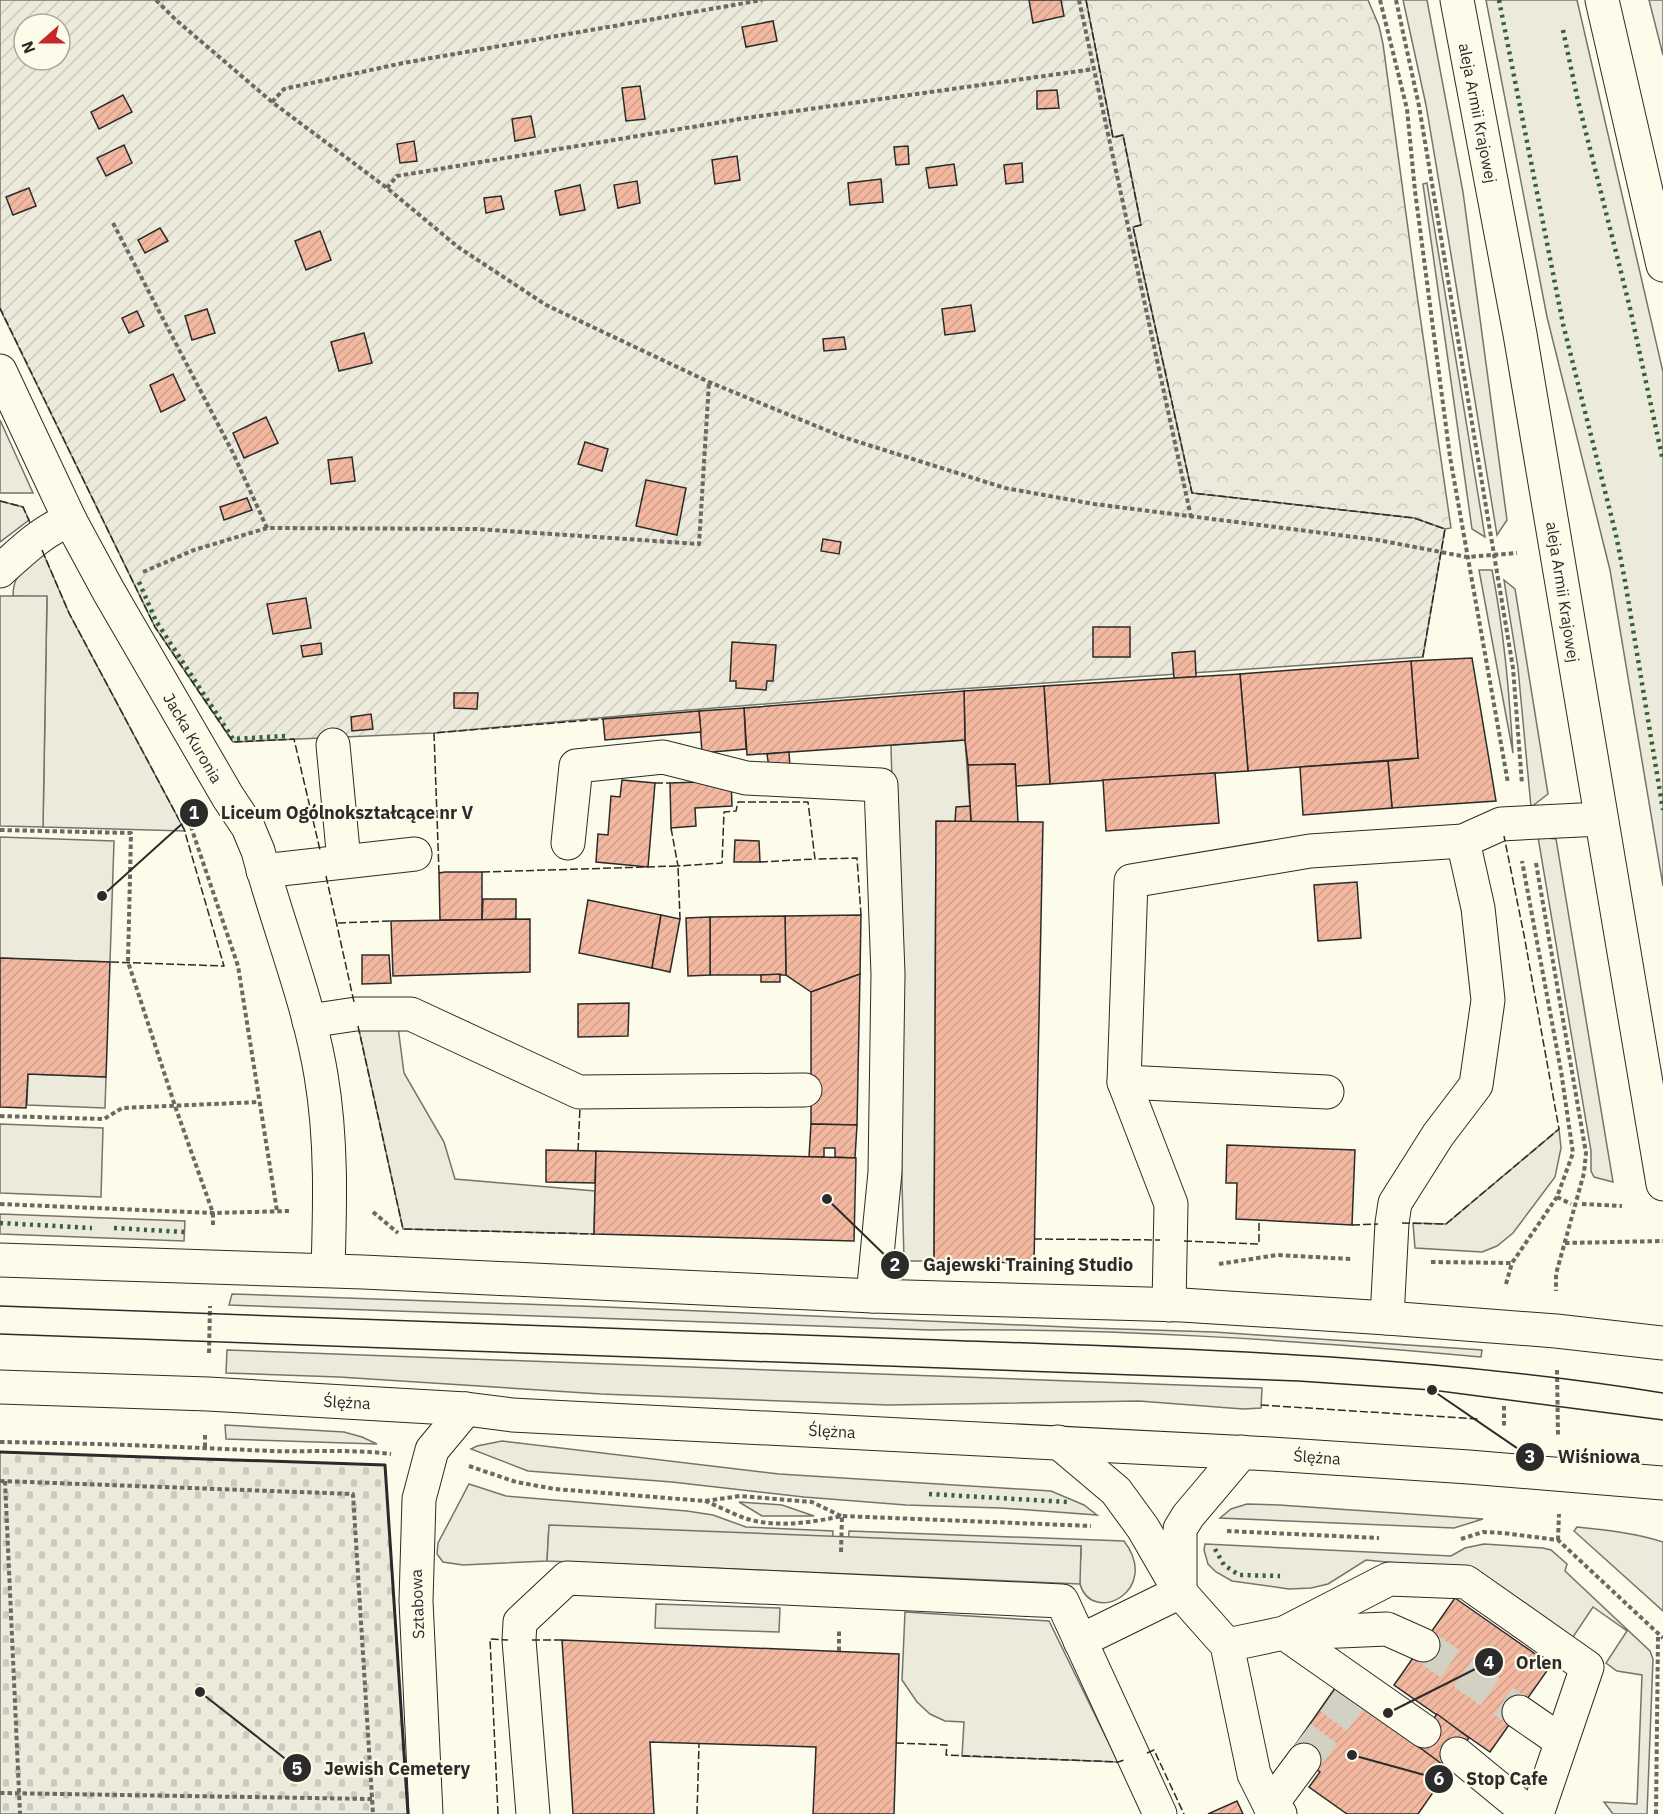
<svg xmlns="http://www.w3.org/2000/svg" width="1663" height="1814" viewBox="0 0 1663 1814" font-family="'IBM Plex Sans',sans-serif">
  <defs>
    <pattern id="forest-crowns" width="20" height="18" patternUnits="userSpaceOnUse" patternTransform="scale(1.5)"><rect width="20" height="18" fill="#ecebdb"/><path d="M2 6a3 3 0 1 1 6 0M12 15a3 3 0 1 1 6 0" fill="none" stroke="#cbcabc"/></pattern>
    <pattern id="cemetery-stones" width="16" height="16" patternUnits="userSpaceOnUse" patternTransform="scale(1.5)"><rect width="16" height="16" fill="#ecebdb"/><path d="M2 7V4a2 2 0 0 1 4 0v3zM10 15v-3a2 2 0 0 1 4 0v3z" fill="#cbcabc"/></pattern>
    <pattern id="garden-furrows" width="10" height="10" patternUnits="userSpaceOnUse" patternTransform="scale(1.5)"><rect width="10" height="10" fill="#ecebdb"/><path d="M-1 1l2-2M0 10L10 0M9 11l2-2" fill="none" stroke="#cbcabc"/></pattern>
    <pattern id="building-hatch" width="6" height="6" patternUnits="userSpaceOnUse" patternTransform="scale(1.5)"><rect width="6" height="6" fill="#f2b8a0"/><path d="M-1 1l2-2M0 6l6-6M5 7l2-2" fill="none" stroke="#d09e8a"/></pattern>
  </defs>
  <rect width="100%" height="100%" fill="#fdfbea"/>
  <g fill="#ecebdb" stroke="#74746e" stroke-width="1.5">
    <polygon points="1403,0 1427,0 1463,192 1507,520 1497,535 1443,206 1426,105"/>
    <polygon points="1486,0 1577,0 1663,372 1663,886 1610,570 1547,317"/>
    <polygon points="1649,0 1663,0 1663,55"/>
    <polygon points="1427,183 1485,537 1472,529 1423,184"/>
    <polygon points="0,420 33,493 0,493"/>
    <polygon points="0,501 23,507 29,520 0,542"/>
    <path d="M44 555 69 613 185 831 43 827 47 597 13 596C13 574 24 570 39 557Z"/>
    <path d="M1479 570H1492C1504 631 1509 691 1513 753Z"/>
    <polygon points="1504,580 1515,589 1548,794 1531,807 1518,668"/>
    <polygon points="965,740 971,822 936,822 934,1261 904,1261 891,745"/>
    <polygon points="0,837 114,841 110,962 0,958"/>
    <polygon points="1538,837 1556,839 1613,1182 1594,1177 1591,1171 1591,1151"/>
    <polygon points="398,1027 404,1073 444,1142 455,1179 595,1191 594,1234 403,1229 359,1030"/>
    <polygon points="28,1074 106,1077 105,1108 27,1105"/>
    <polygon points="0,1124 103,1128 101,1197 0,1193"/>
    <polygon points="1559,1129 1561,1148 1555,1177 1513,1233 1497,1246 1482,1252 1415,1248 1413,1223 1446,1224"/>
    <polygon points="0,1214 185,1221 184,1241 0,1234"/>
    <path d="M232 1294 606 1307 1089 1328 1214 1332 1482 1350 1481 1357C1297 1340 1114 1328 930 1330L229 1305Z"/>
    <polygon points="227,1350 1262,1388 1261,1408 1243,1409 1139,1401 888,1405 601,1394 339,1377 226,1373"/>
    <polygon points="225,1425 344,1432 362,1437 377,1444 226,1439"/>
    <polygon points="502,1441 779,1474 1051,1491 1084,1505 1097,1515 1001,1508 906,1505 804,1497 672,1482 528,1471 471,1449 477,1446"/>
    <polygon points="469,1484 506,1496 687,1511 713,1515 746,1527 833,1531 831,1573 549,1526 547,1561 463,1565 443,1562 437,1554 438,1543"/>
    <polygon points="739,1502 782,1505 814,1516 762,1516"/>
    <polygon points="1247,1504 1279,1505 1483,1519 1454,1528 1220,1518 1231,1509"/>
    <path d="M1577 1527C1606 1530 1635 1533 1663 1542V1611L1574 1531Z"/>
    <path d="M849 1531 1124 1541C1162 1591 1092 1626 1080 1584 1077 1573 1082 1558 1081 1546L847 1573Z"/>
    <polygon points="1205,1544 1451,1556 1465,1548 1484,1544 1543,1548 1551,1550 1567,1564 1565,1571 1650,1651 1653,1659 1647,1814 1613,1814 1604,1802 1637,1804 1642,1675 1617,1671 1606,1663 1627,1631 1593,1607 1571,1640 1470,1570 1366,1560 1328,1584 1311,1588 1289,1589 1232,1581 1216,1572 1208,1564 1204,1550"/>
  </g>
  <polygon fill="url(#forest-crowns)" stroke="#74746e" stroke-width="1.5" points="1086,0 1368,0 1379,26 1383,44 1417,295 1451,528 1445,529 1414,518 1192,493 1133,227 1141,224 1123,135 1113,138"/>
  <polygon fill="url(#cemetery-stones)" stroke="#74746e" stroke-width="1.5" points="0,1452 385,1465 408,1814 0,1814"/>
  <path fill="url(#garden-furrows)" stroke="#74746e" stroke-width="1.5" fill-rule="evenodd" d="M0 0H1086L1113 137 1123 135 1141 225 1133 227 1192 493 1414 518 1445 529 1423 657 900 693 653 713 434 733 233 742 155 627 0 309ZM24 24H60V60H24Z"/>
  <g fill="#eceadb" stroke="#74746e" stroke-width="1.5">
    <polygon points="0,596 47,596 43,827 0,826"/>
    <polygon points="549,1525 1081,1546 1080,1584 547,1561"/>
    <polygon points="656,1604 780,1608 779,1632 655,1628"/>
    <polygon points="905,1612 1049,1621 1118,1762 962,1756 964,1722 945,1721 930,1714 917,1702 902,1680"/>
  </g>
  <g fill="url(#building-hatch)" stroke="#2b2b2b" stroke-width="1.5">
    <polygon points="1029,0 1061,0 1064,16 1033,23"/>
    <polygon points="773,21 777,41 746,47 742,27"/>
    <polygon points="640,86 645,119 626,121 622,88"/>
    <polygon points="1057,90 1059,108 1037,109 1037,91"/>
    <polygon points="123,95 132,112 99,129 91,112"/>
    <polygon points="531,116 535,137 515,141 512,119"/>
    <polygon points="414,141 417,161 400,163 397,144"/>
    <polygon points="124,145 132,163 106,176 97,158"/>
    <polygon points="908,146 909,164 896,165 894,147"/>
    <polygon points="737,156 740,180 715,184 712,160"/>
    <polygon points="1022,163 1023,182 1006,184 1004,165"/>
    <polygon points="954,164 957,185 929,188 926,168"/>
    <polygon points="881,179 883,202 850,205 848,183"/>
    <polygon points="637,181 640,203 618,208 614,185"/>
    <polygon points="580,185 585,210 560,215 555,191"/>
    <polygon points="29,188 36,206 13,215 6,197"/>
    <polygon points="501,196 504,209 486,213 484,198"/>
    <polygon points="160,228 168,241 145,253 138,240"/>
    <polygon points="320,231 331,260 306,270 295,241"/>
    <polygon points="971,305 975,331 945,335 942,309"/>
    <polygon points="207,309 215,333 192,340 185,316"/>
    <polygon points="137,311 144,326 129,333 122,318"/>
    <polygon points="364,333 372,363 339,371 331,342"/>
    <polygon points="844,337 846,349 824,351 823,339"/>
    <polygon points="173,374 185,400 161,412 150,385"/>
    <polygon points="266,417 278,443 244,458 233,433"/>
    <polygon points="585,442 608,449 602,471 578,464"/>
    <polygon points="352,457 355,481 331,484 328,460"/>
    <polygon points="646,480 686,488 677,535 636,526"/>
    <polygon points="247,498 252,510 224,520 220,507"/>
    <polygon points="823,539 841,542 839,554 821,551"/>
    <polygon points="306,598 311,628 273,634 267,604"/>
    <rect x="1093" y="627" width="37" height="30"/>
    <polygon points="732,642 776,645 773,681 767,681 766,690 736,688 736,681 730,681"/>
    <polygon points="321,643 322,654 303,657 301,646"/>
    <polygon points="1195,651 1196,677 1174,678 1172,653"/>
    <polygon points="1472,658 1496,801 1392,808 1388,761 1418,758 1411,661"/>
    <polygon points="1411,661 1418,758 1248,771 1240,674"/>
    <polygon points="1240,674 1248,771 1050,784 1044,686"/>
    <polygon points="1044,686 1050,784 1016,786 1015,764 968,765 965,740 964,691"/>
    <polygon points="964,691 965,740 747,755 744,708"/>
    <polygon points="454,693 478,693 477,709 454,708"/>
    <polygon points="744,708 746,749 702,753 699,711"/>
    <polygon points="699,711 701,732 605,740 603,719"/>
    <polygon points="371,714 373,729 352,731 351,717"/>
    <polygon points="789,752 790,767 769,768 767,754"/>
    <polygon points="1388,761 1392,808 1303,815 1300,767"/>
    <polygon points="1015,764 1018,822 971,822 968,765"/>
    <polygon points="1215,773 1219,823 1106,831 1103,780"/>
    <polygon points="622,780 655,783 648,867 596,862 598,834 608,835 611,796 620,797"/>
    <polygon points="731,781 732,806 695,808 696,826 671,828 670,783"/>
    <polygon points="970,806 971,822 955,822 956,807"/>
    <polygon points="936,821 1043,822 1034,1263 934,1261"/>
    <polygon points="735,840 759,841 760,862 734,862"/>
    <polygon points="445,872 482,872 482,920 440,920 439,873"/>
    <polygon points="1357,882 1361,938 1318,941 1314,885"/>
    <polygon points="483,899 516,899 516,919 482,920"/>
    <polygon points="588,900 661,915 652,968 579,953"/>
    <polygon points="661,915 680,919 670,972 652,968"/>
    <polygon points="861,915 860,974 811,992 786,975 785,916"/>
    <polygon points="785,916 786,975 710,975 710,917"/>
    <polygon points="710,917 710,975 688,976 686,918"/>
    <polygon points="530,919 530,972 393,976 391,921"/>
    <polygon points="362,955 389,955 391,983 362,984"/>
    <polygon points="0,958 110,962 106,1077 28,1074 26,1108 0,1107"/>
    <polygon points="780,974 780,982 761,982 761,975"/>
    <polygon points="860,974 857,1125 811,1124 811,992"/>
    <polygon points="629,1003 628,1036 578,1037 578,1004"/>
    <polygon points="811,1124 857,1125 855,1158 835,1157 835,1148 824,1148 824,1157 809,1157"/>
    <polygon points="1227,1145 1355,1150 1352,1225 1236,1219 1237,1183 1226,1183"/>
    <polygon points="546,1150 596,1151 595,1183 546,1182"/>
    <polygon points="596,1151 856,1158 854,1241 594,1234"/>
    <polygon points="1455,1598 1551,1665 1490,1752 1394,1685"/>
    <polygon points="562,1640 899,1654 894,1814 813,1814 816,1747 650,1742 654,1814 573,1814"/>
    <polygon points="1335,1688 1450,1768 1418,1814 1347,1814 1309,1787 1320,1772 1291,1751"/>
    <polygon points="1437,1714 1469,1738 1446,1767 1415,1744"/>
    <polygon points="1237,1801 1243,1814 1208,1814"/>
  </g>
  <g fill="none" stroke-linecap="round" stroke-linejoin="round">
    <g stroke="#d3d1c4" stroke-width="33" stroke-dasharray="33 16" stroke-linecap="butt">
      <polyline points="1423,1645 1519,1712"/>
      <polyline points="1304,1760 1351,1698"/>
    </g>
    <defs>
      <g id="minor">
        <path d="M0 371 70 520 109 592 228 797 248 827 258 851C278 926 308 998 321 1075 332 1140 330 1205 328 1270"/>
        <path d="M0 571C22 551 42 531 70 520"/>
        <polyline points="333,745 344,861"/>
        <polyline points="568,843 576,766 663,757 746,778 881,785 888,974 885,1172 873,1296"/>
        <polyline points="263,871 415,854"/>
        <polyline points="309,1021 356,1014 411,1014 579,1092 805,1090"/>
        <polyline points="1124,1082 1327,1092"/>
        <polyline points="1169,1305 1171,1204 1124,1082 1131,881 1310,851 1463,841 1501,824 1601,819"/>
        <polyline points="1387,1318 1392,1223 1395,1203 1438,1135 1476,1085 1488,1000 1478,908 1463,841"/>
        <polyline points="1058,1442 1116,1491 1143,1528 1180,1592 1227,1645 1254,1774 1270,1806 1280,1814"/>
        <polyline points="1180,1591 1180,1529 1188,1516 1242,1452"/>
        <polyline points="1284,1633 1424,1731"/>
        <polyline points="1293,1633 1387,1629 1423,1645"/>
        <polyline points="1080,1641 1180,1592"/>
        <polyline points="1227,1645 1284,1633 1389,1579 1466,1582 1587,1667 1537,1814"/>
        <polyline points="1519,1712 1561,1741"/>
        <polyline points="1457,1754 1530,1814"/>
        <polyline points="1270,1806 1304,1760"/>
        <polyline points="426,1814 416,1601 419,1499 432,1450 466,1409"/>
        <polyline points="533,1814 519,1640 520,1622 567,1578 1062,1601 1160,1814"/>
      </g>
      <g id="major">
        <polyline points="1457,0 1520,334 1663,1184"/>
        <polyline points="1602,0 1663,265"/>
        <polyline points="0,1260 363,1272 873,1296 1182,1305 1387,1318 1556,1331 1663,1343"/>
        <polyline points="0,1387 208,1394 466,1409 512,1415 1271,1454 1469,1467 1663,1483"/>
      </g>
    </defs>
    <use href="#minor" stroke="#2b2b2b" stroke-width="35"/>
    <use href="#major" stroke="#2b2b2b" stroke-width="35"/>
    <g stroke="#6a6964" stroke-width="4" stroke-dasharray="4.5 3" stroke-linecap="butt">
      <polyline points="156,0 176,20 272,102 387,188 458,247 546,305 709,382 843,437 1005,488 1094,504 1378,540 1467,557 1517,553"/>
      <polyline points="1079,0 1191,517"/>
      <polyline points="1380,0 1407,109 1415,191 1450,457 1508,783"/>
      <polyline points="1396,0 1419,106 1513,668 1522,784"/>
      <polyline points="272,102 284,89 403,63 762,0"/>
      <polyline points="387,188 397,176 746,118 1094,69"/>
      <polyline points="113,223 233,453 267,528"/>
      <polyline points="143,572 194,550 267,528 478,529 699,544 709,382"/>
      <polyline points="186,812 238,966 277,1211"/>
      <polyline points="0,830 131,833 128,962 175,1106 213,1213 213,1228"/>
      <polyline points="1536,863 1586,1153 1584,1173 1556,1274 1556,1291"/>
      <polyline points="0,1116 104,1119 122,1108 259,1102"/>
      <polyline points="1557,1197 1571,1204"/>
      <polyline points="0,1204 213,1213 289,1211"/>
      <polyline points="1582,1204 1622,1206"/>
      <polyline points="373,1212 398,1233"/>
      <polyline points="1565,1243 1663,1241"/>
      <polyline points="1431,1262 1512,1263"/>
      <polyline points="1219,1264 1277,1255 1351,1259"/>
      <polyline points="1506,1284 1512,1263 1557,1197 1573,1153 1561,1071 1522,861"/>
      <polyline points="209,1353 210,1306"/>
      <polyline points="1557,1370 1558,1435"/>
      <polyline points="1504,1406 1504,1427"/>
      <path d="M0 1442C91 1443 181 1447 271 1451 311 1452 352 1449 391 1454"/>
      <polyline points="205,1447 205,1433"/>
      <polyline points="469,1466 516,1482 555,1489 705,1501 740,1496 812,1502 841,1516"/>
      <polyline points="0,1481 353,1494 373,1814"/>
      <polyline points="5,1481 20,1814"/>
      <path d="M705 1501C718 1506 731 1513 744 1518 775 1528 810 1523 842 1516L1091 1526"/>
      <polyline points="1227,1531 1379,1538"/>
      <polyline points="1461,1539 1483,1532 1503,1533 1558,1540 1663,1638"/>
      <polyline points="1558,1540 1559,1514"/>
      <polyline points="841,1552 842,1516"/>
      <polyline points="839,1651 839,1631"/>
      <polyline points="0,1793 372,1799"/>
      <polyline points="1656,1814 1658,1635"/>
    </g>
    <use href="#minor" stroke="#fdfbea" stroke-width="33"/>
    <use href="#major" stroke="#fdfbea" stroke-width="33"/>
    <g stroke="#2b2b2b" stroke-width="1.5">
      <path d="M0 1306C304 1316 608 1327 912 1339 1162 1348 1415 1353 1663 1393"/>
      <polyline points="0,1334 1298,1381 1432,1390 1663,1420"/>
    </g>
    <g stroke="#34623c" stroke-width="4.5" stroke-dasharray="3 4.5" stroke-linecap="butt">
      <polyline points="1499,0 1563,324 1616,535 1625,581 1663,810"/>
      <polyline points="1563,30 1578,101 1630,308 1663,461"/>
      <polyline points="139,582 156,621 233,739 285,736"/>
      <polyline points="0,1223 92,1228"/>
      <polyline points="114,1228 184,1232"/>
      <polyline points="929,1494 1068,1502"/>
      <polyline points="1215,1549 1224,1565 1239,1575 1280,1576"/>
    </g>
    <g stroke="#2b2b2b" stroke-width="1.5" stroke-dasharray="8 3" stroke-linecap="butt">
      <polyline points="1086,0 1113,138 1123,135 1141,225 1133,227 1192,493 1414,518 1445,529 1422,661"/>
      <polyline points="0,308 155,627 233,742 294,739 320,850"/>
      <polyline points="0,501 23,507 31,525"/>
      <polyline points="42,550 69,613 184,829 224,966 110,962"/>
      <polyline points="655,783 670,783"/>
      <polyline points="671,828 678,866 722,863 724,812 736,811 738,802 808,802 815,859 857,858 861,915"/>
      <polyline points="760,862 815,859"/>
      <polyline points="482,872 678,866 680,919"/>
      <polyline points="439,873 434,733 603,719"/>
      <polyline points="326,876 354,1002"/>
      <polyline points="338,923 391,921"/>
      <polyline points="358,1026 403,1229 594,1234"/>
      <polyline points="578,1151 580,1107"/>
      <polyline points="1402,1223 1446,1224 1559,1129 1524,935 1504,836"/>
      <polyline points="1352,1225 1378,1224"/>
      <polyline points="1034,1239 1160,1240"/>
      <polyline points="1184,1241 1259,1244 1259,1220"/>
      <polyline points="1261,1405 1478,1419"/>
      <polyline points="532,1640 562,1640"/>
      <polyline points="896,1743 947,1745 946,1755 1118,1762 1124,1760"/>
      <polyline points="1147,1753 1154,1750 1184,1814"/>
      <polyline points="498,1814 490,1639 508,1640"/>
      <polyline points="697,1814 699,1744"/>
    </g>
    <polyline stroke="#2b2b2b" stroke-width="3" points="0,1452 385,1465 408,1814"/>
  </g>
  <g text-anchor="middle" stroke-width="4.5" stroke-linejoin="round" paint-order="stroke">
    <g font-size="16" fill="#2b2b2b" stroke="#fdfbea">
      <text transform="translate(1478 113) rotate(79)" y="6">aleja Armii Krajowej</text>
      <text transform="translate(1563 592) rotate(81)" y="6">aleja Armii Krajowej</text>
      <text transform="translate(193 738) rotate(60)" y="6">Jacka Kuronia</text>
      <text transform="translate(347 1402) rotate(3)" y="6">Ślężna</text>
      <text transform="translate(832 1431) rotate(3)" y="6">Ślężna</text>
      <text transform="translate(1317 1457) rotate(4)" y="6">Ślężna</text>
      <text transform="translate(417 1604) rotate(-92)" y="6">Sztabowa</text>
    </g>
  </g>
  <path fill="none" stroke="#2b2b2b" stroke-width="2" d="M102 896L194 813M827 1199L895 1265M1432 1390L1530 1457M1388 1713L1489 1662M200 1692L297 1768M1352 1755L1439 1779"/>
  <g fill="#2b2b2b" stroke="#fdfbea" stroke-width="2">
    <circle cx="102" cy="896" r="6"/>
    <circle cx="827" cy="1199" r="6"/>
    <circle cx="1432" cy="1390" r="6"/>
    <circle cx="1388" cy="1713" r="6"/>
    <circle cx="200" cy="1692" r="6"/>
    <circle cx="1352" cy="1755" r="6"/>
    <circle cx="194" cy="813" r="15"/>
    <circle cx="895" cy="1265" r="15"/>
    <circle cx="1530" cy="1457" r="15"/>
    <circle cx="1489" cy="1662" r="15"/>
    <circle cx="297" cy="1768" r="15"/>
    <circle cx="1439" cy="1779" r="15"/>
  </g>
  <g font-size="18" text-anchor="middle" font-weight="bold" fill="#fff">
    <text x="194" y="819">1</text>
    <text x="895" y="1271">2</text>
    <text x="1530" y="1463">3</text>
    <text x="1489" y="1669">4</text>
    <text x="297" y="1775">5</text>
    <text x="1439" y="1785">6</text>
  </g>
  <g font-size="18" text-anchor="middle" font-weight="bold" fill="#2b2b2b" stroke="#fdfbea" stroke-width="4.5" stroke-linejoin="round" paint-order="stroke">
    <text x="347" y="819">Liceum Ogólnokształcące nr V</text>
    <text x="1028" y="1271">Gajewski Training Studio</text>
    <text x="1599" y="1463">Wiśniowa</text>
    <text x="1539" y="1669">Orlen</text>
    <text x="397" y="1775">Jewish Cemetery</text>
    <text x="1507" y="1785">Stop Cafe</text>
  </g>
  <g transform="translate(42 42) rotate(249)"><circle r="28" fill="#fdfbea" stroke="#a9a89e" stroke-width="1.5"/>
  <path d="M0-4.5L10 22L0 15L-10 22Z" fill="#c62828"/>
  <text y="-9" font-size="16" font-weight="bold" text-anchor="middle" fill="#2b2b2b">N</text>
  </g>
</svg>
